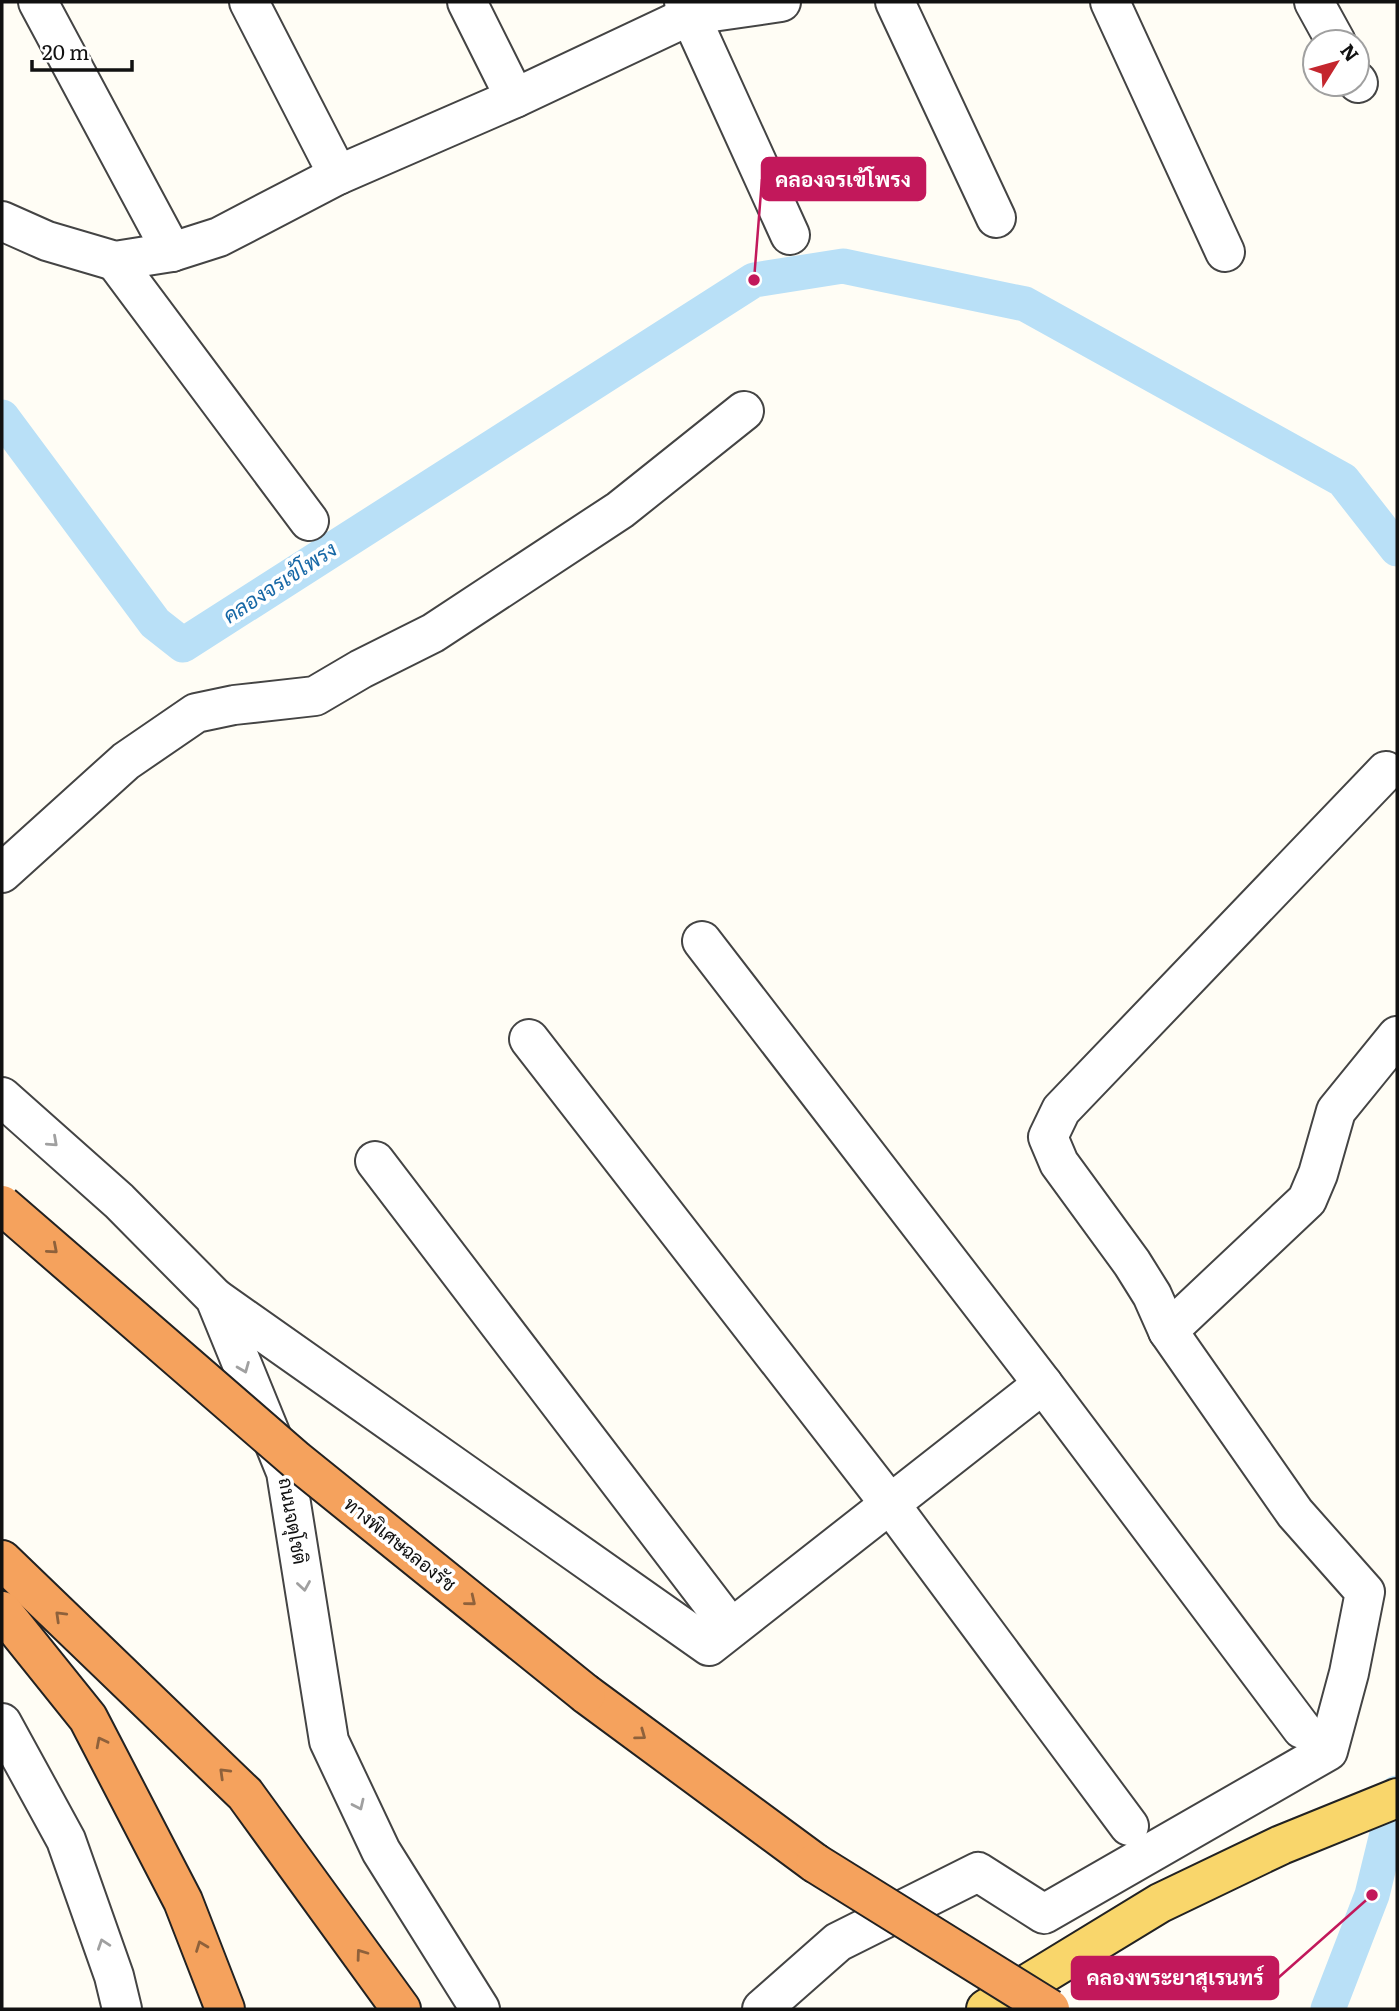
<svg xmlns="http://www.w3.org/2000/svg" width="1399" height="2011" viewBox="0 0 1399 2011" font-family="Literata,Sarabun,serif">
  <rect width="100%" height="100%" fill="#fffdf5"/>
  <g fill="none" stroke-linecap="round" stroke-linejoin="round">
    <g stroke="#b9e0f7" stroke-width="35">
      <polyline points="2,417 155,623 183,645 754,280 843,266 1025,304 1343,480 1397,549"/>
      <polyline points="1328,2009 1372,1895 1397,1793"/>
    </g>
    <defs>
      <g id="minor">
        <polyline points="38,2 172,252"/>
        <polyline points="249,2 338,175"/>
        <polyline points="467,2 515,98"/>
        <polyline points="684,2 790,235"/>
        <polyline points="895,2 996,218"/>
        <polyline points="1110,2 1225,252"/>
        <polyline points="1314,2 1336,42"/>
        <polyline points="1357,81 1358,83"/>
        <polyline points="2,221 47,241 115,261 172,252 219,237 338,175 515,98 691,15 781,2"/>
        <polyline points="115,261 309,521"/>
        <polyline points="2,873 126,761 196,713 234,705 315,696 361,669 433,633 620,510 744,411"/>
        <polyline points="702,941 1043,1384 1302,1729"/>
        <polyline points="529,1039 890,1504 1129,1826"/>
        <polyline points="2,1097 119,1201 215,1298 286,1472 329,1741 381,1851 480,2009"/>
        <polyline points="375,1161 731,1628"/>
        <polyline points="215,1298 709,1646 1043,1384"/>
        <polyline points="1168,1331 1307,1200 1318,1174 1336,1111 1397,1036"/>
        <polyline points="2,1723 66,1840 114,1976 122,2009"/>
        <polyline points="762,2009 838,1942 978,1872 1044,1914 1328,1751 1349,1673 1365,1592 1295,1513 1168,1331 1152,1295 1132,1263 1059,1163 1048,1137 1061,1110 1386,771"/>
      </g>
      <polyline id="major" points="986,2009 1160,1903 1281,1845 1397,1798"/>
      <g id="highway">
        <polyline points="2,1560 245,1794 401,2009"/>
        <polyline points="2,1611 88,1718 183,1901 225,2009"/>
        <polyline points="586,1694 815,1863"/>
      </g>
    </defs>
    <use href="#minor" stroke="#444" stroke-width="42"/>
    <use href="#major" stroke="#222" stroke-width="42"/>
    <use href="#highway" stroke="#222" stroke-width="42"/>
    <use href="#minor" stroke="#fff" stroke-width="38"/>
    <use href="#major" stroke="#f9d66b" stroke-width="38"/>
    <use href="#highway" stroke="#f5a25d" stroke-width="38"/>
    <defs>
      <g id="highway-bridge">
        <polyline points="2,1205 296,1460 586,1694"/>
        <polyline points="815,1863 1050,2009"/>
      </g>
    </defs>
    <use href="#highway-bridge" stroke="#222" stroke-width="42" stroke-linecap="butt"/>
    <use href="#highway-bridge" stroke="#f5a25d" stroke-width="38"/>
  </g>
  <defs><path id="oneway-chevron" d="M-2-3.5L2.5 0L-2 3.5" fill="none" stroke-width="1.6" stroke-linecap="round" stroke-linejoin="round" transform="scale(1.75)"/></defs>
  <g stroke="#a0a0a0">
    <use href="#oneway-chevron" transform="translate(53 1142) rotate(42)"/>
    <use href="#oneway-chevron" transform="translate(244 1368) rotate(68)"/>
    <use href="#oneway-chevron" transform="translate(304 1586) rotate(81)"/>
    <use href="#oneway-chevron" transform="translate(359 1805) rotate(65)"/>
    <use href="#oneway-chevron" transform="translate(103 1944) rotate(-109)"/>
  </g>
  <g stroke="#8e613b">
    <use href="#oneway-chevron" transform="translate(53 1249) rotate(41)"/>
    <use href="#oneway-chevron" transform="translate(471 1601) rotate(39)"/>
    <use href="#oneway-chevron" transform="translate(60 1616) rotate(-136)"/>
    <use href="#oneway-chevron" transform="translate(641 1735) rotate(36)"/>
    <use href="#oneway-chevron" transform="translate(101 1742) rotate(-117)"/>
    <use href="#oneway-chevron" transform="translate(224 1773) rotate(-136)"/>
    <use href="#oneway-chevron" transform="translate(201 1946) rotate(-111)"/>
    <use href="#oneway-chevron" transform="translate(361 1954) rotate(-126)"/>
  </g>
  <g text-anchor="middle" stroke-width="7" stroke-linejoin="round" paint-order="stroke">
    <g font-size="19" fill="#111" stroke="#fff">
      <text transform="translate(293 1521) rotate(80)" y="7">ถนนจตุโชติ</text>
      <text transform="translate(400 1544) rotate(39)" y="7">ทางพิเศษฉลองรัช</text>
    </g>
    <g font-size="21" font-style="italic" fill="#1768a6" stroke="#fff">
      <text transform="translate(280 583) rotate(-33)" y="7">คลองจรเข้โพรง</text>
    </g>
  </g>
  <path fill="none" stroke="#c2185b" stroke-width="2.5" d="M754 280L762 179M1372 1895L1278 1978"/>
  <g fill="#c2185b" stroke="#fff" stroke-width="2.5">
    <circle cx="754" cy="280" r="7"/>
    <circle cx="1372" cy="1895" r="7"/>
  </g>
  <g fill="#c2185b" stroke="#c2185b" stroke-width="2.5">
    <rect x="762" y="158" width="163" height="42" rx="7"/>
    <rect x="1072" y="1957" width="206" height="42" rx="7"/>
  </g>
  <g font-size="21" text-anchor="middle" font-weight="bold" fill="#fff">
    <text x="843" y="187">คลองจรเข้โพรง</text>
    <text x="1175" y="1985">คลองพระยาสุเรนทร์</text>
  </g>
  <rect width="1399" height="2011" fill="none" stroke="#111111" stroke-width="7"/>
  <g transform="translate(1336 63) rotate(53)"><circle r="33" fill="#ffffff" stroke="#a0a0a0" stroke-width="2"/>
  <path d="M0-5L12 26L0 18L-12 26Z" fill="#c4262e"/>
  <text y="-10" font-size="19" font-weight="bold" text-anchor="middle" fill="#111111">N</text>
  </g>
  <path d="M32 60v10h100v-10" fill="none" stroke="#111111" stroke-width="3.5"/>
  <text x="42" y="60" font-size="21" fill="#111111" stroke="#ffffff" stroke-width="5" paint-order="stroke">20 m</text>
</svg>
